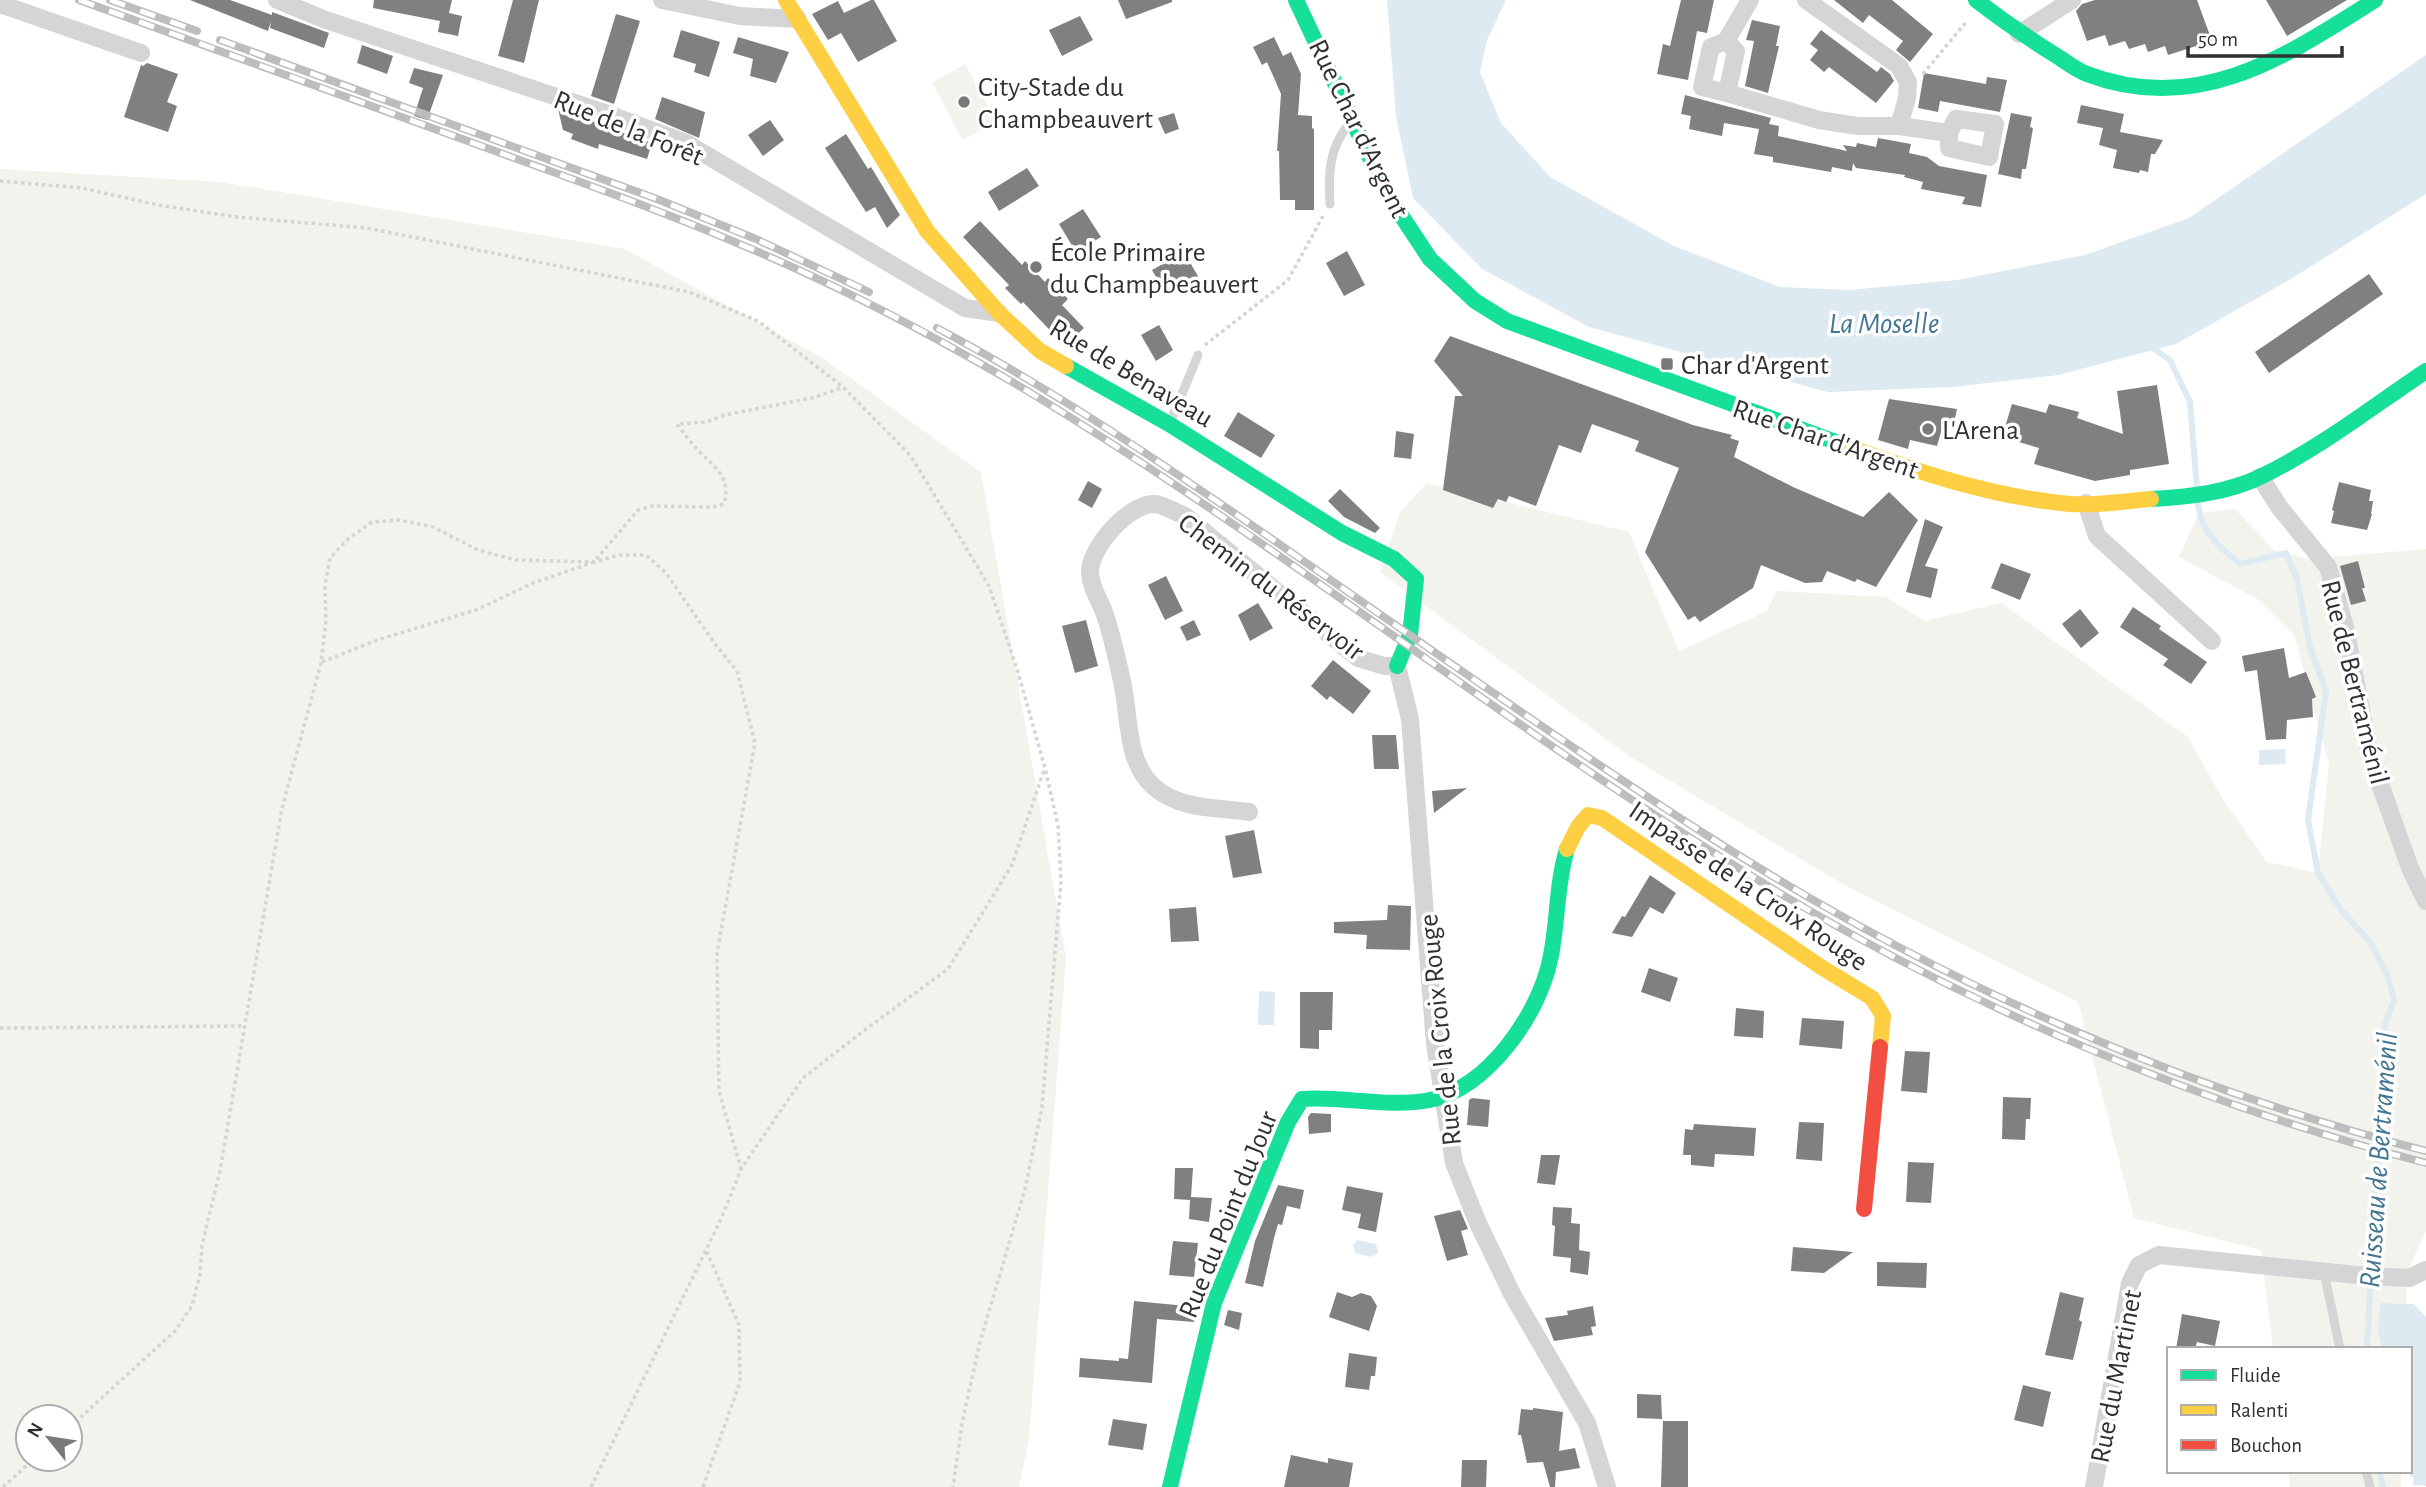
<svg xmlns="http://www.w3.org/2000/svg" width="2426" height="1487" viewBox="0 0 2426 1487" font-family="'Alegreya Sans',sans-serif">
  <rect width="100%" height="100%" fill="#fff"/>
  <g fill="#f1f3ec" fill-rule="evenodd">
    <polygon points="965,64 996,121 963,140 932,83"/>
    <path d="M0 169 220 182 625 249 824 359 981 472 1066 958 1029 1439 1019 1487H0ZM70 1417V1459H28V1417Z"/>
    <polygon points="1427,483 1629,532 1679,651 1767,611 1776,591 1886,597 1925,621 2001,603 2188,737 2222,798 2267,862 2318,873 2329,764 2294,635 2259,600 2179,557 2199,513 2235,509 2274,550 2307,559 2426,549 2426,1231 2407,1272 2405,1349 2273,1349 2261,1250 2134,1218 2078,1002 1848,887 1632,758 1380,572 1400,512"/>
    <polygon points="2288,1471 2401,1471 2401,1487 2290,1487"/>
  </g>
  <g fill="#ddeaf2">
    <polygon points="1387,0 1506,0 1487,40 1480,72 1501,123 1550,177 1674,246 1780,287 1849,290 1957,280 2085,255 2189,218 2426,55 2426,194 2291,279 2176,344 2058,375 1952,387 1828,392 1589,327 1482,269 1413,198 1396,116"/>
    <polygon points="2285,749 2286,764 2259,765 2259,750"/>
    <polygon points="1259,991 1275,992 1274,1025 1258,1025"/>
    <polygon points="1358,1240 1376,1244 1378,1253 1371,1257 1355,1253 1353,1244"/>
    <polygon points="2380,1303 2414,1304 2426,1317 2426,1486 2413,1485 2414,1478 2409,1475 2410,1349 2383,1349 2378,1331"/>
  </g>
  <g fill="none" stroke-linecap="round" stroke-linejoin="round">
    <g stroke="#ddeaf2" stroke-width="6">
      <polyline points="2150,346 2170,360 2190,402 2197,488"/>
      <path d="M2198 503C2200 531 2220 548 2240 564L2286 553 2297 579 2310 647 2326 691 2308 820 2318 873 2341 910 2370 942 2388 977 2394 1000 2385 1024 2367 1349"/>
      <polyline points="2379,1471 2383,1487"/>
    </g>
  </g>
  <g fill="#808080">
    <polygon points="190,0 230,0 272,15 272,12 329,33 324,48 270,28 271,21 268,31"/>
    <polygon points="374,0 452,0 449,13 462,16 458,36 438,32 440,21 373,8"/>
    <polygon points="513,0 539,0 524,63 498,56"/>
    <polygon points="871,0 874,0 897,41 858,62 841,33 828,40 812,14 838,1 844,13"/>
    <polygon points="1118,0 1172,0 1172,2 1126,19"/>
    <polygon points="1681,0 1714,0 1707,33 1697,31 1688,80 1657,74 1663,44 1670,46"/>
    <polygon points="1834,0 1892,0 1933,34 1910,62 1896,50 1903,41 1869,15 1863,23"/>
    <polygon points="2095,0 2197,0 2212,41 2168,55 2165,46 2148,52 2145,44 2129,49 2125,41 2109,46 2105,35 2087,41 2076,11 2082,4"/>
    <polygon points="2266,0 2347,0 2287,36"/>
    <polygon points="616,14 640,21 614,104 591,96"/>
    <polygon points="1080,16 1093,40 1062,56 1049,30"/>
    <polygon points="1752,20 1780,26 1776,46 1779,46 1768,93 1745,86 1754,41 1746,40"/>
    <polygon points="681,30 720,42 709,77 694,72 696,64 673,57"/>
    <polygon points="1821,30 1877,72 1881,67 1890,74 1894,81 1876,103 1829,67 1824,72 1810,60 1818,50 1810,44"/>
    <polygon points="738,37 789,52 776,83 750,76 753,59 733,53"/>
    <polygon points="1274,37 1283,56 1291,52 1301,74 1298,115 1312,116 1312,128 1314,129 1314,210 1295,210 1295,200 1280,200 1279,151 1277,151 1281,94 1267,62 1262,65 1253,47"/>
    <polygon points="362,45 393,56 387,74 357,63"/>
    <polygon points="147,63 178,74 167,102 177,106 168,132 124,117 141,65 143,66"/>
    <polygon points="414,68 443,75 427,120 414,116 423,88 409,83"/>
    <polygon points="1924,73 1986,84 1987,77 2007,80 2000,112 1940,101 1938,112 1918,108"/>
    <polygon points="1685,95 1771,118 1769,124 1779,126 1778,136 1847,151 1843,145 1856,147 1857,143 1876,147 1878,138 1911,144 1909,153 1927,157 1939,166 1987,175 1981,207 1962,204 1965,197 1921,189 1923,182 1904,177 1905,175 1856,168 1853,163 1852,171 1832,167 1831,172 1773,162 1773,157 1754,154 1759,129 1724,123 1722,136 1689,129 1691,116 1681,114"/>
    <polygon points="662,97 705,112 699,138 655,119"/>
    <polygon points="2081,105 2124,114 2120,132 2163,140 2155,154 2151,154 2148,172 2140,170 2139,173 2113,168 2117,150 2099,145 2103,128 2077,123"/>
    <polygon points="558,109 652,143 647,159 599,144 598,149 571,139 573,134 563,130"/>
    <polygon points="1174,113 1179,129 1165,134 1158,118"/>
    <polygon points="2011,113 2032,117 2030,127 2033,128 2026,169 2022,169 2021,179 1998,174"/>
    <polygon points="770,120 784,140 763,156 748,135"/>
    <polygon points="846,134 868,169 871,167 900,215 887,228 875,207 866,212 825,148"/>
    <polygon points="1027,168 1039,186 999,211 988,192"/>
    <polygon points="1083,209 1101,237 1076,252 1059,224"/>
    <polygon points="980,221 1022,265 1025,261 1045,282 1048,278 1068,299 1062,305 1084,328 1065,346 1023,302 1021,304 1005,288 1009,285 963,237"/>
    <polygon points="1347,251 1365,285 1344,296 1326,263"/>
    <polygon points="1184,252 1199,278 1167,296 1152,270"/>
    <polygon points="2369,274 2383,294 2269,373 2255,352"/>
    <polygon points="1159,325 1173,350 1156,361 1141,335"/>
    <polygon points="1450,336 1693,425 1732,435 1730,438 1739,441 1734,457 1793,487 1863,517 1889,492 1918,520 1876,587 1857,579 1855,582 1827,571 1822,582 1805,583 1761,565 1753,588 1700,622 1695,616 1688,620 1645,552 1679,468 1635,451 1639,441 1592,424 1581,453 1559,445 1536,506 1509,496 1506,502 1498,499 1493,508 1443,490 1455,396 1463,396 1434,361"/>
    <polygon points="2157,385 2169,464 2130,470 2130,475 2095,481 2034,464 2039,448 2002,437 2012,404 2046,413 2049,404 2079,412 2077,418 2123,434 2117,391"/>
    <polygon points="1889,399 1957,409 1953,427 1943,425 1937,446 1910,440 1908,449 1878,440"/>
    <polygon points="1238,412 1275,435 1261,458 1224,436"/>
    <polygon points="1396,431 1414,434 1411,459 1394,457"/>
    <polygon points="1088,481 1102,489 1092,508 1078,500"/>
    <polygon points="2339,482 2371,490 2369,501 2373,501 2371,514 2372,514 2367,530 2331,523 2334,511 2332,510"/>
    <polygon points="1340,489 1380,528 1375,533 1344,517 1328,501"/>
    <polygon points="1925,519 1943,527 1925,566 1938,569 1931,598 1906,592"/>
    <polygon points="2358,561 2365,588 2362,588 2366,601 2351,605 2340,566"/>
    <polygon points="2001,563 2031,574 2020,600 1991,588"/>
    <polygon points="1166,576 1183,611 1165,620 1148,585"/>
    <polygon points="1258,603 1273,628 1250,641 1238,615"/>
    <polygon points="2133,607 2161,626 2159,629 2207,662 2191,684 2163,665 2168,659 2120,627"/>
    <polygon points="2080,609 2099,633 2081,648 2062,624"/>
    <polygon points="1086,620 1098,666 1075,673 1062,626"/>
    <polygon points="1194,620 1201,635 1187,641 1180,627"/>
    <polygon points="2284,648 2289,678 2306,672 2316,697 2312,699 2313,717 2287,720 2286,739 2266,740 2257,670 2245,672 2242,656"/>
    <polygon points="1333,660 1371,691 1353,714 1330,696 1327,700 1311,686"/>
    <polygon points="1372,735 1396,735 1399,769 1374,769"/>
    <polygon points="1467,788 1434,813 1432,791"/>
    <polygon points="1254,830 1262,873 1233,878 1225,836"/>
    <polygon points="1650,875 1676,893 1663,914 1650,907 1632,937 1612,933 1622,916 1625,917"/>
    <polygon points="1388,905 1411,906 1410,950 1366,949 1367,935 1334,933 1334,922 1387,920"/>
    <polygon points="1196,907 1199,941 1171,942 1169,909"/>
    <polygon points="1649,968 1678,978 1670,1002 1641,992"/>
    <polygon points="1300,992 1333,992 1332,1030 1319,1030 1319,1049 1300,1048"/>
    <polygon points="1736,1008 1764,1011 1763,1038 1734,1036"/>
    <polygon points="1802,1018 1844,1021 1842,1049 1799,1045"/>
    <polygon points="1905,1051 1930,1052 1927,1093 1901,1091"/>
    <polygon points="2003,1097 2031,1098 2030,1119 2026,1119 2025,1140 2002,1139"/>
    <polygon points="1472,1098 1490,1100 1488,1127 1467,1125 1469,1100"/>
    <polygon points="1311,1113 1331,1114 1331,1132 1309,1134 1308,1117"/>
    <polygon points="1799,1122 1824,1123 1822,1161 1796,1159"/>
    <polygon points="1694,1124 1756,1128 1754,1156 1715,1154 1714,1167 1691,1165 1691,1155 1683,1155 1685,1129 1693,1130"/>
    <polygon points="1541,1155 1560,1155 1555,1185 1537,1183"/>
    <polygon points="1908,1162 1934,1163 1931,1203 1906,1202"/>
    <polygon points="1175,1168 1193,1168 1191,1197 1212,1198 1209,1222 1189,1219 1190,1200 1174,1199"/>
    <polygon points="1278,1185 1304,1190 1300,1209 1287,1206 1282,1225 1278,1224 1274,1238 1263,1287 1245,1283 1255,1241"/>
    <polygon points="1347,1186 1383,1193 1376,1232 1358,1228 1361,1214 1342,1210"/>
    <polygon points="1553,1207 1572,1208 1571,1223 1580,1224 1579,1250 1590,1252 1588,1275 1570,1272 1571,1258 1553,1256 1555,1226 1552,1225"/>
    <polygon points="1460,1210 1468,1229 1461,1231 1468,1255 1447,1261 1434,1216"/>
    <polygon points="1173,1241 1198,1243 1194,1277 1169,1275"/>
    <polygon points="1793,1247 1830,1250 1853,1252 1824,1273 1791,1271"/>
    <polygon points="1877,1262 1927,1263 1926,1288 1877,1286"/>
    <polygon points="1337,1292 1352,1297 1361,1293 1371,1296 1377,1306 1369,1331 1329,1317"/>
    <polygon points="2060,1292 2084,1298 2079,1320 2082,1322 2073,1360 2045,1355"/>
    <polygon points="1134,1301 1197,1307 1194,1322 1157,1319 1152,1383 1079,1377 1080,1358 1119,1361 1119,1358 1128,1359"/>
    <polygon points="1593,1306 1596,1326 1591,1327 1593,1335 1554,1341 1545,1318 1568,1315 1567,1311"/>
    <polygon points="1228,1310 1242,1313 1239,1330 1224,1325"/>
    <polygon points="2182,1314 2220,1321 2215,1346 2197,1342 2195,1349 2176,1349"/>
    <polygon points="1349,1353 1377,1357 1375,1376 1371,1376 1369,1390 1345,1387"/>
    <polygon points="2023,1385 2051,1392 2043,1427 2014,1420"/>
    <polygon points="1637,1394 1661,1395 1662,1419 1637,1418"/>
    <polygon points="1533,1408 1563,1412 1559,1451 1575,1448 1580,1468 1556,1472 1555,1487 1550,1487 1543,1462 1527,1463 1521,1435 1518,1435 1521,1409 1533,1410"/>
    <polygon points="1113,1419 1147,1424 1143,1450 1108,1445"/>
    <polygon points="1663,1421 1688,1421 1688,1487 1661,1487"/>
    <polygon points="1291,1455 1328,1463 1328,1458 1353,1463 1349,1487 1284,1487"/>
    <polygon points="1462,1460 1487,1460 1486,1487 1461,1487"/>
  </g>
  <g fill="none" stroke-linecap="round" stroke-linejoin="round">
    <g stroke="#d4d4d4" stroke-width="3.5" stroke-dasharray="3.5 3.5" stroke-linecap="butt">
      <polyline points="1923,74 1967,21"/>
      <polyline points="0,181 82,188 158,205 237,217 367,228 689,292 758,321 843,387 911,456 989,586 1017,669 1045,768 1058,826 1061,881 1042,1107 1025,1189 980,1342 962,1423 953,1487"/>
      <polyline points="1205,345 1288,280 1323,216"/>
      <path d="M322 662 377 640 476 610 533 583 594 562 638 510 653 506 712 507 724 504C732 475 712 466 695 447 689 440 683 432 677 424L706 422 725 415 816 397 843 387"/>
      <polyline points="0,1028 245,1026"/>
      <polyline points="70,1427 175,1331 192,1306 200,1274 202,1245 220,1171 282,808 321,663 326,621 325,585 330,558 348,539 372,522 399,520 433,527 478,550 515,560 594,562 619,555 646,555 666,573 715,644 737,671 755,743 717,953 719,1091 741,1169"/>
      <polyline points="3,1487 34,1459"/>
      <polyline points="591,1487 722,1217 741,1169 803,1078 866,1029 948,969 1012,865 1044,770"/>
      <polyline points="703,1487 740,1382 739,1325 706,1250"/>
    </g>
    <g stroke="#d5d5d5" stroke-width="9">
      <path d="M1330 204C1328 174 1329 148 1349 124"/>
      <polyline points="1170,423 1198,355"/>
      <polyline points="2324,1272 2340,1349"/>
      <polyline points="2366,1471 2370,1487"/>
    </g>
    <g stroke="#d5d5d5" stroke-width="18">
      <polyline points="277,0 326,20 602,112 686,143 965,308 999,313"/>
      <polyline points="662,0 740,16 798,19"/>
      <polyline points="0,4 141,53"/>
      <polyline points="2019,34 2072,0"/>
      <polyline points="1726,41 1736,51 1727,93 1702,87 1711,47 1726,41 1750,0"/>
      <polyline points="1727,93 1819,120 1858,126 1899,126 1907,98 1908,82 1899,66 1806,0"/>
      <polygon points="1956,119 1995,124 1989,157 1949,148 1949,133"/>
      <polyline points="1899,126 1949,133"/>
      <polyline points="2260,477 2280,508 2328,567 2345,627 2370,756 2410,868 2426,901"/>
      <polyline points="2086,503 2097,536 2212,641"/>
      <path d="M1249 812C1216 807 1179 810 1153 786 1125 760 1130 716 1122 681 1117 660 1113 639 1106 618 1102 603 1091 590 1090 573 1089 548 1129 503 1155 504 1164 505 1177 513 1185 516L1358 658 1384 666H1397L1410 719 1435 1044 1454 1163 1477 1221 1512 1294 1587 1423 1607 1487"/>
      <polyline points="2094,1487 2130,1283 2139,1265 2159,1255 2367,1276 2409,1278 2426,1270"/>
    </g>
    <g stroke="#16e098" stroke-width="16">
      <polyline points="1296,0 1387,194 1430,259 1475,301 1507,321 1841,444"/>
      <path d="M1976 0C2003 21 2031 40 2060 58 2069 64 2077 70 2087 74 2197 116 2285 57 2375 0"/>
      <polyline points="1066,366 1169,424 1342,533 1394,559 1416,579 1410,635 1397,666"/>
      <path d="M2151 499C2188 497 2228 493 2262 476 2320 448 2372 407 2426 371"/>
      <path d="M1170 1487 1214 1303 1288 1122 1302 1099C1344 1096 1388 1108 1430 1100 1487 1089 1539 1014 1550 960 1558 924 1556 885 1567 849"/>
    </g>
    <g stroke="#ffcf43" stroke-width="16">
      <polyline points="786,0 927,231 999,313 1040,351 1066,366"/>
      <path d="M1841 444C1915 471 1991 497 2070 504 2096 506 2125 501 2151 499"/>
      <polyline points="1567,849 1578,827 1588,815 1602,818 1821,967 1872,998 1883,1016 1880,1047"/>
    </g>
    <polyline stroke="#f24e42" stroke-width="16" points="1864,1209 1880,1047"/>
    <defs>
      <g id="rail">
        <path d="M79 0C207 46 336 93 465 140 560 175 656 208 749 248 839 286 925 331 1009 380 1267 533 1501 724 1758 880 1961 1004 2196 1104 2426 1163"/>
        <polyline points="110,0 197,31"/>
        <polyline points="220,40 657,199 756,239 869,292"/>
        <path d="M937 328C1061 394 1177 473 1292 553 1433 651 1574 751 1719 843 1935 980 2178 1088 2426 1151"/>
      </g>
    </defs>
    <use href="#rail" stroke="#bdbdbd" stroke-width="8"/>
    <use href="#rail" stroke="#fff" stroke-width="5" stroke-dasharray="16" stroke-linecap="butt"/>
  </g>
  <g fill="#797979" stroke="#fff" stroke-width="2.5">
    <circle cx="964" cy="102" r="7"/>
    <circle cx="1036" cy="267" r="7"/>
    <rect x="1660" y="357" width="14" height="14" rx="3.5"/>
    <circle cx="1928" cy="429" r="7"/>
  </g>
  <g text-anchor="middle" stroke-width="7" stroke-linejoin="round" paint-order="stroke">
    <g font-size="28" fill="#313131" stroke="#fff" text-anchor="start">
      <text x="978" y="96">City-Stade du<tspan x="978" dy="32">Champbeauvert</tspan></text>
      <text x="1050" y="261">École Primaire<tspan x="1050" dy="32">du Champbeauvert</tspan></text>
      <text x="1681" y="374">Char d'Argent</text>
      <text x="1942" y="439">L'Arena</text>
    </g>
    <g font-size="28" fill="#313131" stroke="#fff">
      <text transform="translate(629 127) rotate(22)" y="10">Rue de la Forêt</text>
      <text transform="translate(1360 128) rotate(64)" y="10">Rue Char d'Argent</text>
      <text transform="translate(1132 372) rotate(31)" y="10">Rue de Benaveau</text>
      <text transform="translate(1826 438) rotate(19)" y="10">Rue Char d'Argent</text>
      <text transform="translate(1272 586) rotate(37)" y="10">Chemin du Réservoir</text>
      <text transform="translate(2356 682) rotate(76)" y="10">Rue de Bertraménil</text>
      <text transform="translate(1749 885) rotate(34)" y="10">Impasse de la Croix Rouge</text>
      <text transform="translate(1439 1030) rotate(-96)" y="10">Rue de la Croix Rouge</text>
      <text transform="translate(1227 1214) rotate(-68)" y="10">Rue du Point du Jour</text>
      <text transform="translate(2115 1376) rotate(-79)" y="10">Rue du Martinet</text>
    </g>
    <g font-size="30" font-style="italic" fill="#417591" stroke="#fff">
      <text x="1884" y="333">La Moselle</text>
      <text transform="translate(2378 1160) rotate(-86)" y="10">Ruisseau de Bertraménil</text>
    </g>
  </g>
  <rect x="2167" y="1347" width="245" height="126" fill="#ffffff" stroke="#adadad" stroke-width="2"/>
  <rect x="2181" y="1370" width="35" height="10" fill="#16e098" stroke="#adadad" stroke-width="2"/>
  <text x="2230" y="1382" font-size="21" fill="#313131">Fluide</text>
  <rect x="2181" y="1405" width="35" height="10" fill="#ffcf43" stroke="#adadad" stroke-width="2"/>
  <text x="2230" y="1417" font-size="21" fill="#313131">Ralenti</text>
  <rect x="2181" y="1440" width="35" height="10" fill="#f24e42" stroke="#adadad" stroke-width="2"/>
  <text x="2230" y="1452" font-size="21" fill="#313131">Bouchon</text>
  <g transform="translate(49 1438) rotate(300)"><circle r="33" fill="#ffffff" stroke="#adadad" stroke-width="2"/>
  <path d="M0-5L12 26L0 18L-12 26Z" fill="#797979"/>
  <text y="-10" font-size="19" font-weight="bold" text-anchor="middle" fill="#313131">N</text>
  </g>
  <path d="M2188 46v10h154v-10" fill="none" stroke="#313131" stroke-width="3.5"/>
  <text x="2198" y="46" font-size="21" fill="#313131" stroke="#ffffff" stroke-width="5" paint-order="stroke">50 m</text>
</svg>
